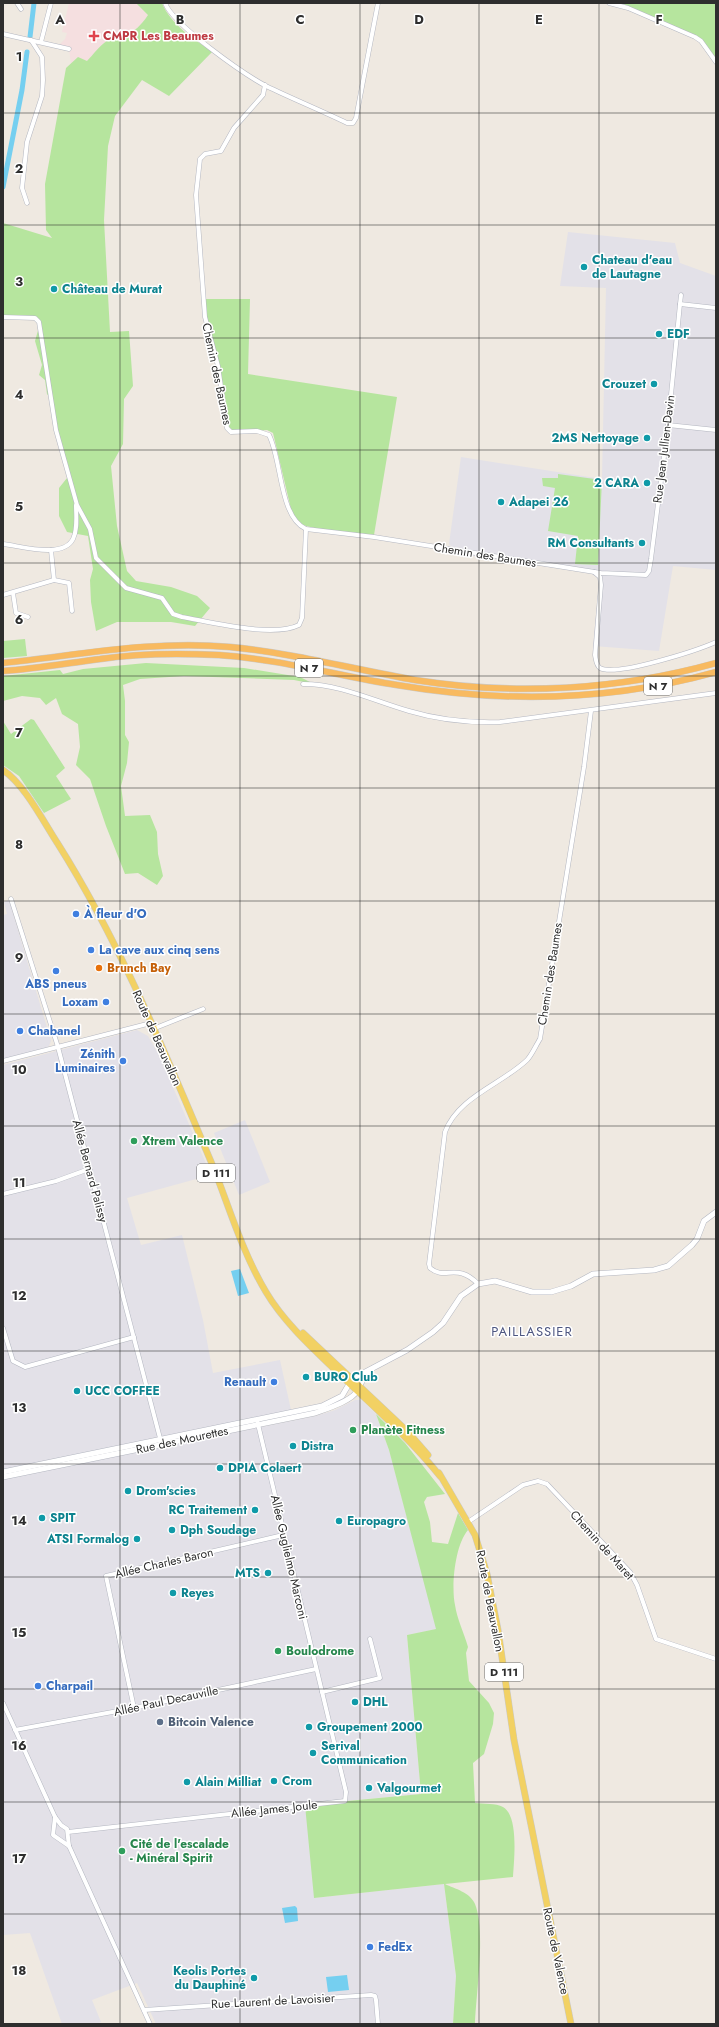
<svg xmlns="http://www.w3.org/2000/svg" width="719" height="2027" viewBox="0 0 719 2027" font-family="Jost,sans-serif">
  <rect width="100%" height="100%" fill="#efe9e1"/>
  <g fill="#e3e1e8">
    <polygon points="568,232 675,243 680,263 716,276 716,570 673,566 659,651 593,646 599,584 597,577 590,573 459,554 449,544 461,457 602,479 606,288 560,286"/>
    <polygon points="9,900 51,1041 49,1046 44,1049 3,1059 3,915 7,914 4,902"/>
    <polygon points="137,1030 148,1036 159,1055 211,1175 127,1198 141,1245 182,1235 203,1320 213,1373 280,1360 291,1410 3,1470 3,1065"/>
    <polygon points="245,1120 270,1182 239,1195 214,1133"/>
    <polygon points="355,1400 361,1400 376,1414 389,1450 437,1629 407,1635 421,1794 345,1801 314,1898 444,1884 456,1976 453,2024 156,2024 137,1983 92,2000 101,2022 97,2024 62,2024 30,1933 3,1935 3,1479 316,1416 335,1410"/>
  </g>
  <polygon fill="#f5dfe0" points="69,3 136,3 148,15 141,25 131,33 106,41 87,61 78,57 71,64 69,49 58,46 65,39 67,33 62,32"/>
  <g fill="#b6e59e">
    <path d="M136 3H162C170 23 194 41 213 51L169 96 142 80 115 116 108 146 104 220 110 332 129 331 133 386 124 399 123 444 111 466 117 526 127 571 136 581 171 587 197 596 210 608 195 626 171 622H117L96 631 91 602 90 580 93 569 88 536 67 532 59 516V488L67 478 69 468 60 441 56 418 50 398 47 394 45 380 39 375 42 365 35 341 39 327 35 318 3 317V223L52 238 46 230 45 184 66 68 78 57 87 61C93 55 100 45 107 41 126 30 132 39 148 15Z"/>
    <polygon points="621,3 716,3 716,58 698,37"/>
    <path d="M204 299H250L248 374 397 397 374 535C359 533 309 530 299 523 295 519 293 514 291 509L273 433 267 430 236 433 227 428 218 366 205 317Z"/>
    <polygon points="558,474 602,480 598,565 575,564 578,536 548,531 555,488 543,486 542,478 558,478"/>
    <polygon points="25,639 27,656 3,658 3,641"/>
    <polygon points="146,663 244,668 300,677 314,684 294,680 184,676 140,679 123,685 125,701 125,735 129,742 127,763 121,786 125,816 150,815 157,832 158,854 163,876 157,885 138,873 125,874 106,826 90,779 76,765 80,747 78,724 62,714 56,698 46,705 40,698 22,696 3,701 3,676 60,670 63,674 83,669"/>
    <polygon points="31,719 34,720 65,768 56,776 71,799 44,813 19,776 3,765 3,721 11,734"/>
    <path d="M376 1414 405 1443 445 1494 427 1497 424 1502 430 1522 432 1542 448 1544 458 1513 468 1530C455 1545 451 1586 455 1605 457 1619 464 1633 468 1647L466 1653 469 1681 489 1703 494 1713 493 1724 484 1754 473 1763 475 1803C483 1804 496 1803 503 1807 519 1816 514 1860 513 1877L445 1884C455 1889 470 1892 475 1904 486 1932 476 1993 475 2024H453L456 1976 444 1884 314 1898 305 1805 421 1794 407 1635 436 1629 389 1450Z"/>
  </g>
  <g fill="#75cff0">
    <polygon points="240,1269 249,1293 238,1296 231,1271"/>
    <polygon points="295,1906 297,1908 298,1921 285,1923 282,1908"/>
    <polygon points="347,1975 349,1990 328,1992 326,1977"/>
  </g>
  <g fill="none" stroke-linecap="round" stroke-linejoin="round">
    <g stroke="#75cff0" stroke-width="5">
      <polyline points="30,37 34,3"/>
      <polyline points="3,187 22,90 27,52"/>
    </g>
    <defs>
      <g id="minor">
        <polyline points="17,3 21,9"/>
        <path d="M165 3C173 25 244 74 266 86 293 99 320 110 347 123H353L356 118 378 3"/>
        <polyline points="609,3 628,8 695,37 701,41 716,62"/>
        <polyline points="3,34 69,49"/>
        <polyline points="41,42 51,3"/>
        <path d="M265 85 263 95 234 128 221 151 205 154 200 159 196 195 205 317 218 366 227 428 231 432 257 431 269 435C282 460 279 517 306 529L374 537 601 573 646 575 649 571 651 559 668 425 680 304 716 308"/>
        <polyline points="27,203 22,188 27,142 42,96 43,80 42,57 31,40"/>
        <polyline points="680,304 681,295"/>
        <path d="M3 317 35 318 39 322 56 430 77 505 90 529 96 558 126 588 162 598 173 614 182 617C211 622 273 638 299 625L302 618 306 529"/>
        <polyline points="668,425 716,430"/>
        <path d="M3 544C21 546 63 559 73 539 78 529 76 516 76 505"/>
        <path d="M594 572 600 577 601 585 595 655C596 660 596 665 600 668 616 677 698 650 716 642"/>
        <polyline points="54,580 69,583 72,611"/>
        <polyline points="13,593 16,613 28,617"/>
        <polyline points="3,595 54,580 51,550"/>
        <path d="M303 684C340 684 374 701 409 711 439 720 469 723 500 722L716 693"/>
        <polyline points="11,899 58,1047 161,1442"/>
        <polyline points="153,1029 203,1009"/>
        <polyline points="3,1061 151,1023"/>
        <polyline points="3,1194 56,1181 89,1169"/>
        <path d="M478 1284C457 1262 445 1281 430 1268L429 1264 445 1132C458 1097 502 1084 527 1060 532 1055 536 1045 540 1039L584 767 591 711"/>
        <polyline points="3,1328 13,1361 25,1367 134,1337"/>
        <polyline points="468,1522 523,1485 538,1481 547,1484 630,1572 637,1585 656,1639 716,1659"/>
        <polyline points="322,1692 380,1678 370,1639"/>
        <polyline points="3,1703 55,1817 61,1825 67,1829 69,1846 150,2024"/>
        <polyline points="134,1708 106,1576 283,1535"/>
        <polyline points="15,1730 134,1708 316,1669"/>
        <polyline points="55,1817 53,1835 69,1846"/>
        <polyline points="68,1832 345,1801 346,1792 257,1420"/>
        <polyline points="144,2010 371,1995 375,1996 376,2000 378,2024"/>
      </g>
      <g id="tertiary">
        <polyline points="3,1472 322,1406 342,1396 352,1379 407,1350 433,1332 443,1323 461,1296 478,1284 495,1281 532,1292 551,1292 571,1286 593,1274 654,1270 668,1266 692,1245 697,1239 704,1221 716,1212"/>
        <path d="M3 1477 315 1413C326 1409 352 1401 357 1391 361 1384 363 1378 368 1372"/>
      </g>
      <g id="primary">
        <path d="M3 770C25 785 43 821 58 844 121 944 166 1055 212 1164 229 1206 242 1252 266 1292 282 1319 307 1343 330 1365 367 1401 407 1435 440 1476"/>
        <polyline points="303,1333 408,1432 428,1455"/>
        <polyline points="439,1473 475,1535 487,1574 498,1630 514,1740 571,2024"/>
      </g>
      <g id="trunk">
        <path d="M3 663C80 655 152 640 230 647 292 653 353 669 415 680 515 696 619 690 716 663"/>
        <path d="M3 671C36 669 68 663 100 659 139 653 179 653 219 655 279 659 338 676 397 685 503 703 612 701 716 672"/>
      </g>
    </defs>
    <use href="#minor" stroke="#b4b7c1" stroke-width="5"/>
    <use href="#tertiary" stroke="#b4b7c1" stroke-width="6"/>
    <use href="#primary" stroke="#c9c9c9" stroke-width="7"/>
    <use href="#trunk" stroke="#c9c9c9" stroke-width="7"/>
    <use href="#minor" stroke="#fff" stroke-width="4"/>
    <use href="#tertiary" stroke="#fff" stroke-width="5"/>
    <use href="#primary" stroke="#f2d163" stroke-width="6"/>
    <use href="#trunk" stroke="#f8ba60" stroke-width="6"/>
  </g>
  <path fill="none" stroke="#2e2e2e" stroke-width="1" stroke-opacity="0.55" d="M120 3V2024M240 3V2024M360 3V2024M479 3V2024M599 3V2024M3 113H716M3 225H716M3 338H716M3 450H716M3 563H716M3 676H716M3 788H716M3 901H716M3 1014H716M3 1126H716M3 1239H716M3 1351H716M3 1464H716M3 1577H716M3 1689H716M3 1802H716M3 1914H716"/>
  <path fill="#e0444e" stroke="#fff" stroke-width="1.5" d="M92 30h4v4h4v4h-4v4h-4v-4h-4v-4h4z"/>
  <g fill="#0f9aa8" stroke="#fff" stroke-width="1.5">
    <circle cx="584" cy="267" r="4"/>
    <circle cx="54" cy="289" r="4"/>
    <circle cx="659" cy="334" r="4"/>
    <circle cx="654" cy="384" r="4"/>
    <circle cx="647" cy="438" r="4"/>
    <circle cx="647" cy="483" r="4"/>
    <circle cx="501" cy="502" r="4"/>
    <circle cx="642" cy="543" r="4"/>
    <circle cx="306" cy="1377" r="4"/>
    <circle cx="77" cy="1391" r="4"/>
    <circle cx="293" cy="1446" r="4"/>
    <circle cx="220" cy="1468" r="4"/>
    <circle cx="128" cy="1491" r="4"/>
    <circle cx="255" cy="1510" r="4"/>
    <circle cx="42" cy="1518" r="4"/>
    <circle cx="339" cy="1521" r="4"/>
    <circle cx="172" cy="1530" r="4"/>
    <circle cx="137" cy="1539" r="4"/>
    <circle cx="268" cy="1573" r="4"/>
    <circle cx="173" cy="1593" r="4"/>
    <circle cx="355" cy="1702" r="4"/>
    <circle cx="309" cy="1727" r="4"/>
    <circle cx="313" cy="1753" r="4"/>
    <circle cx="274" cy="1781" r="4"/>
    <circle cx="187" cy="1782" r="4"/>
    <circle cx="369" cy="1788" r="4"/>
    <circle cx="254" cy="1978" r="4"/>
  </g>
  <g fill="#3f7fe0" stroke="#fff" stroke-width="1.5">
    <circle cx="76" cy="914" r="4"/>
    <circle cx="91" cy="950" r="4"/>
    <circle cx="56" cy="971" r="4"/>
    <circle cx="106" cy="1002" r="4"/>
    <circle cx="20" cy="1031" r="4"/>
    <circle cx="123" cy="1061" r="4"/>
    <circle cx="274" cy="1382" r="4"/>
    <circle cx="38" cy="1686" r="4"/>
    <circle cx="370" cy="1947" r="4"/>
  </g>
  <circle fill="#e8710a" stroke="#fff" stroke-width="1.5" cx="99" cy="968" r="4"/>
  <g fill="#2e9e5b" stroke="#fff" stroke-width="1.5">
    <circle cx="134" cy="1141" r="4"/>
    <circle cx="353" cy="1430" r="4"/>
    <circle cx="278" cy="1651" r="4"/>
    <circle cx="122" cy="1851" r="4"/>
  </g>
  <circle fill="#5c6f8a" stroke="#fff" stroke-width="1.5" cx="160" cy="1722" r="4"/>
  <g text-anchor="middle" stroke-width="3" stroke-linejoin="round" paint-order="stroke">
    <g fill="#fff" stroke="#6d6d6d" stroke-width="1">
      <rect x="295" y="659" width="28" height="18" rx="3"/>
      <rect x="644" y="677" width="28" height="18" rx="3"/>
      <rect x="197" y="1164" width="38" height="18" rx="3"/>
      <rect x="485" y="1663" width="38" height="18" rx="3"/>
    </g>
    <g font-size="11" font-weight="bold" fill="#2e2e2e">
      <text x="309" y="672">N 7</text>
      <text x="658" y="690">N 7</text>
      <text x="216" y="1177">D 111</text>
      <text x="504" y="1676">D 111</text>
    </g>
    <g font-size="12" font-weight="bold" fill="#be3a42" stroke="#fff" text-anchor="start">
      <text x="103" y="40">CMPR Les Beaumes</text>
    </g>
    <g font-size="12" font-weight="bold" fill="#0d838f" stroke="#fff" text-anchor="start">
      <text x="592" y="264">Chateau d'eau<tspan x="592" dy="14">de Lautagne</tspan></text>
      <text x="62" y="293">Château de Murat</text>
      <text x="667" y="338">EDF</text>
      <text x="646" y="388" text-anchor="end">Crouzet</text>
      <text x="639" y="442" text-anchor="end">2MS Nettoyage</text>
      <text x="639" y="487" text-anchor="end">2 CARA</text>
      <text x="509" y="506">Adapei 26</text>
      <text x="634" y="547" text-anchor="end">RM Consultants</text>
      <text x="314" y="1381">BURO Club</text>
      <text x="85" y="1395">UCC COFFEE</text>
      <text x="301" y="1450">Distra</text>
      <text x="228" y="1472">DPIA Colaert</text>
      <text x="136" y="1495">Drom'scies</text>
      <text x="247" y="1514" text-anchor="end">RC Traitement</text>
      <text x="50" y="1522">SPIT</text>
      <text x="347" y="1525">Europagro</text>
      <text x="180" y="1534">Dph Soudage</text>
      <text x="129" y="1543" text-anchor="end">ATSI Formalog</text>
      <text x="260" y="1577" text-anchor="end">MTS</text>
      <text x="181" y="1597">Reyes</text>
      <text x="363" y="1706">DHL</text>
      <text x="317" y="1731">Groupement 2000</text>
      <text x="321" y="1750">Serival<tspan x="321" dy="14">Communication</tspan></text>
      <text x="282" y="1785">Crom</text>
      <text x="195" y="1786">Alain Milliat</text>
      <text x="377" y="1792">Valgourmet</text>
      <text x="246" y="1975" text-anchor="end">Keolis Portes<tspan x="246" dy="14">du Dauphiné</tspan></text>
    </g>
    <g font-size="12" fill="#2e2e2e" stroke="#fff">
      <text transform="translate(217 374) rotate(78)" y="4">Chemin des Baumes</text>
      <text transform="translate(664 449) rotate(-83)" y="4">Rue Jean Jullien-Davin</text>
      <text transform="translate(485 555) rotate(9)" y="4">Chemin des Baumes</text>
      <text transform="translate(550 974) rotate(-81)" y="4">Chemin des Baumes</text>
      <text transform="translate(157 1038) rotate(66)" y="4">Route de Beauvallon</text>
      <text transform="translate(90 1171) rotate(75)" y="4">Allée Bernard Palissy</text>
      <text transform="translate(182 1440) rotate(-12)" y="4">Rue des Mourettes</text>
      <text transform="translate(602 1545) rotate(48)" y="4">Chemin de Maret</text>
      <text transform="translate(289 1557) rotate(77)" y="4">Allée Guglielmo Marconi</text>
      <text transform="translate(164 1563) rotate(-13)" y="4">Allée Charles Baron</text>
      <text transform="translate(490 1601) rotate(79)" y="4">Route de Beauvallon</text>
      <text transform="translate(166 1701) rotate(-12)" y="4">Allée Paul Decauville</text>
      <text transform="translate(274 1809) rotate(-6)" y="4">Allée James Joule</text>
      <text transform="translate(556 1951) rotate(78)" y="4">Route de Valence</text>
      <text transform="translate(273 2001) rotate(-3)" y="4">Rue Laurent de Lavoisier</text>
    </g>
    <g font-size="12" font-weight="bold" fill="#366cbe" stroke="#fff" text-anchor="start">
      <text x="84" y="918">À fleur d'O</text>
      <text x="99" y="954">La cave aux cinq sens</text>
      <text x="56" y="988" text-anchor="middle">ABS pneus</text>
      <text x="98" y="1006" text-anchor="end">Loxam</text>
      <text x="28" y="1035">Chabanel</text>
      <text x="115" y="1058" text-anchor="end">Zénith<tspan x="115" dy="14">Luminaires</tspan></text>
      <text x="266" y="1386" text-anchor="end">Renault</text>
      <text x="46" y="1690">Charpail</text>
      <text x="378" y="1951">FedEx</text>
    </g>
    <g font-size="12" font-weight="bold" fill="#c56008" stroke="#fff" text-anchor="start">
      <text x="107" y="972">Brunch Bay</text>
    </g>
    <g font-size="12" font-weight="bold" fill="#27864d" stroke="#fff" text-anchor="start">
      <text x="142" y="1145">Xtrem Valence</text>
      <text x="361" y="1434">Planète Fitness</text>
      <text x="286" y="1655">Boulodrome</text>
      <text x="130" y="1848">Cité de l'escalade<tspan x="130" dy="14">- Minéral Spirit</tspan></text>
    </g>
    <g font-size="12" font-weight="bold" fill="#4e5e75" stroke="#fff" text-anchor="start">
      <text x="168" y="1726">Bitcoin Valence</text>
    </g>
    <g font-size="13" letter-spacing="1" fill="#4d5680" stroke="#fff">
      <text x="532" y="1336">PAILLASSIER</text>
    </g>
  </g>
  <g font-size="13" text-anchor="middle" font-weight="bold" fill="#2e2e2e" stroke="#fff" stroke-width="3" stroke-linejoin="round" paint-order="stroke">
    <text x="60" y="24">A</text>
    <text x="180" y="24">B</text>
    <text x="300" y="24">C</text>
    <text x="419" y="24">D</text>
    <text x="539" y="24">E</text>
    <text x="659" y="24">F</text>
    <text x="19" y="61">1</text>
    <text x="19" y="173">2</text>
    <text x="19" y="286">3</text>
    <text x="19" y="399">4</text>
    <text x="19" y="511">5</text>
    <text x="19" y="624">6</text>
    <text x="19" y="737">7</text>
    <text x="19" y="849">8</text>
    <text x="19" y="962">9</text>
    <text x="19" y="1074">10</text>
    <text x="19" y="1187">11</text>
    <text x="19" y="1300">12</text>
    <text x="19" y="1412">13</text>
    <text x="19" y="1525">14</text>
    <text x="19" y="1637">15</text>
    <text x="19" y="1750">16</text>
    <text x="19" y="1863">17</text>
    <text x="19" y="1975">18</text>
  </g>
  <rect width="719" height="2027" fill="none" stroke="#2e2e2e" stroke-width="8"/>
</svg>
